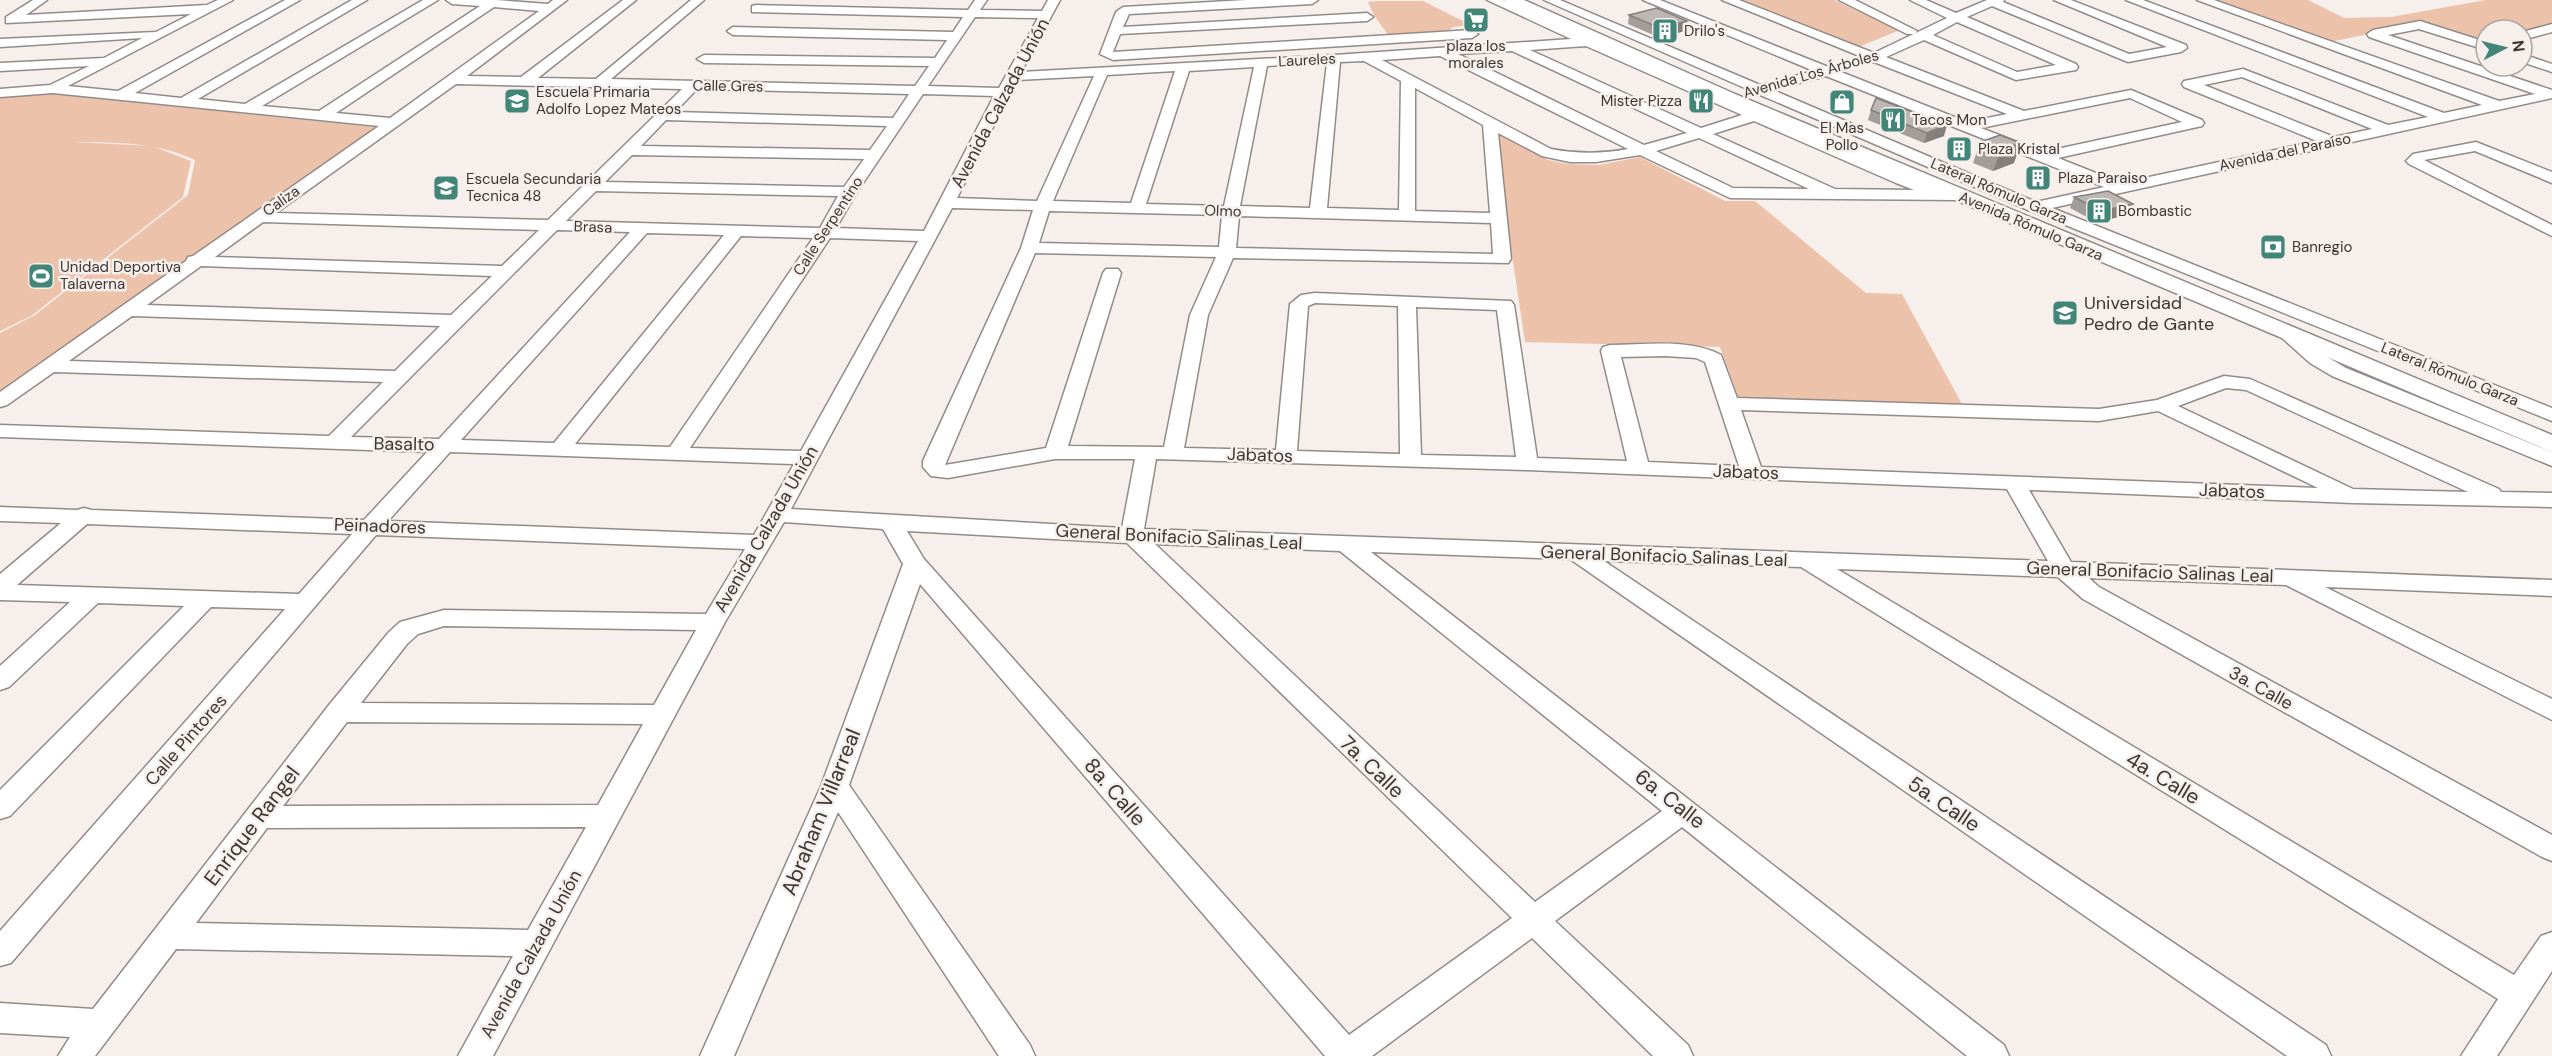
<svg xmlns="http://www.w3.org/2000/svg" width="2552" height="1056" viewBox="0 0 2552 1056" font-family="'DM Sans',sans-serif">
  <rect width="100%" height="100%" fill="#f7efeb"/>
  <g fill="#ecc2ab">
    <polygon points="1731,0 1834,0 1900,30 1856,48"/>
    <polygon points="2211,0 2308,0 2344,18 2391,17 2486,0 2552,0 2552,25 2522,34 2522,30 2486,30 2486,42 2424,23 2329,42"/>
    <polygon points="1378,1 1423,1 1471,25 1453,27 1447,32 1389,36 1375,17 1368,2"/>
    <path d="M46 93 376 127 0 394V333L35 315 188 195 195 160C153 141 118 143 73 142L152 146 191 161 183 197 31 316 0 331V96Z"/>
    <polygon points="1496,132 1548,160 1568,164 1599,165 1640,157 1725,201 1755,201 1866,293 1902,294 1963,406 1738,397 1720,347 1525,342 1494,135"/>
  </g>
  <g fill="none" stroke-linecap="round" stroke-linejoin="round">
    <defs>
      <g id="minor">
        <path d="M33 0H47L26 15 207 5 218 0H233L68 86 118 91 285 0H300L135 93 181 98 352 0H367L198 99 245 104 423 0H438L262 106 319 111 480 6 452 4 446 0H496L548 4 553 0H567L467 76 521 77 623 0H636L538 78 596 79 691 0H704L611 79 915 86 929 66 704 63 697 59 704 55 935 58 947 40 733 35 727 31 733 27 953 32 963 17 752 12V6L756 5 968 10 975 0H987L980 10 1042 11 1048 0H1060L1021 72 1334 55 1571 39 1487 0H1503L1590 38H1605L1607 41 1604 44 1906 177 1939 190H1957L1965 195 1957 200 1730 198 1640 155 1596 162H1570L1542 156 1498 133 1511 259 1508 263 1233 258 1208 315 1184 448 1276 450 1290 304 1301 295 1315 293 1511 301 1514 305 1537 458 1627 461 1601 351 1603 347 1610 345C1645 345 1689 338 1721 355L1737 398 2099 409 2157 400 2224 376 2250 379 2499 489 2501 492 2552 493V507L2353 503 2029 490 2071 562 2552 580V596L2325 587 2552 699V720L2286 585 2089 578 2099 587 2552 835V861L2542 857 2083 599 2058 577 1837 569 2514 975 2541 936 2552 932V971L2497 1056H2461L2498 999 1801 567 1604 561 2326 1045 2331 1056H2287L1570 559 1371 552 2004 1045 2009 1056H1967L1682 827 1555 921 1688 1045 1693 1056H1653L1532 938 1372 1056H1325L920 584 849 785 1030 1045 1035 1056H999L838 812 734 1056H700L821 786 903 564 883 529 784 522 725 622 493 1056H458L513 956 176 949 95 1056H58L70 1037 0 1033V1003L93 1009 329 705 389 632 400 622 444 610 706 614 745 549 376 535 11 963 0 966V931L285 609 211 607 10 816 0 819V790L184 606 98 603 9 687 0 690V666L70 602 0 600V574L61 523 0 521V507L77 510 84 508 92 510 364 520 427 452 0 437V425L329 436 383 382 54 372 7 405 0 407V392L186 261 188 257 193 256 379 126 53 93 0 97V89L50 85 89 66 0 71V63L104 58 142 38 0 47V39L156 32 191 14 6 23V17ZM494 7 539 11 390 118 336 113ZM975 17 1038 18 999 88 928 86ZM1586 46 1742 115 1701 128 1530 50ZM1512 51 1687 133 1644 145 1458 54ZM1440 56 1628 149C1602 154 1577 154 1551 149L1382 60ZM1364 61 1401 81 1399 210 1327 208 1340 62ZM1327 63 1310 208 1240 206 1267 66ZM1254 67 1224 206 1146 204 1189 71ZM1175 71 1131 203 1053 201 1107 75ZM1094 76 1037 201 957 198 1017 80ZM456 84 682 89 548 220 276 213ZM1415 88 1483 125 1490 213 1415 211ZM697 89 909 94 893 118 675 112ZM923 94 994 96 924 231 836 228 857 192ZM666 120 887 126 870 150 641 146ZM1754 121 1896 183 1914 190 1835 189 1713 134ZM1699 138 1809 189 1733 188 1656 151ZM632 155 864 159 844 187 605 182ZM596 191 838 196 820 228 566 221ZM952 208 1033 210 1021 248 923 461V467L931 476 948 478 1055 459H1135L1122 528 791 509ZM1049 211 1222 215 1219 247 1039 243ZM1239 216 1491 223 1493 254 1236 248ZM263 222 539 230 502 266 215 257ZM557 230 630 232 439 439 351 437ZM647 233 724 235 554 443 461 440ZM741 236 813 238 670 447 575 444ZM830 238 918 241 801 451 690 448ZM1035 253 1216 257 1190 315 1164 447 1068 446 1121 273 1118 269H1106L1103 273 1046 448 945 465ZM201 266 492 276 451 315 147 305ZM1315 303 1398 306 1400 454 1297 451 1308 306ZM1416 307 1497 310 1516 457 1421 455ZM132 316 440 326 395 371 69 361ZM1665 356 1696 358 1705 362 1739 466 1648 462 1621 357ZM2226 388 2246 390 2468 492 2353 489 2178 406ZM1741 410 2099 421 2158 411 2318 488 1761 467ZM450 452 794 464 754 535 388 521ZM1156 459 1527 470 2007 489 2048 561 1144 529ZM87 524 352 534 299 594 17 585ZM907 531 1127 543 1512 918 1349 1035 924 559ZM1155 544 1340 551 1662 811 1535 902ZM444 626 696 630 654 705 361 703 407 644 418 634ZM347 722 643 724 598 805 283 806ZM586 827 528 930 196 923 267 828Z"/>
        <polygon points="1246,0 1318,0 1312,4 1129,14 1123,27 1367,13 1373,17 1367,21 1120,34 1113,52 1472,30 1478,34 1472,38 1113,60 1100,54 1116,12 1123,7"/>
        <path d="M1544 0H1560L1760 85 1814 71 1643 0H1660L1967 122 2007 114 1874 62 1861 63 1859 60 1862 57 1722 0H1739L1874 53 1947 18 1910 0H1926L1956 13 1987 0H2004L2003 2 2129 54 2167 47 2054 0H2071L2186 45 2187 48 2181 52 2128 62 1992 6 1967 17 2076 64 2078 67 2076 70 2016 80 1924 40 1886 57 2024 111 2131 90 2202 120 2204 123 2202 126 2058 158 2121 183 2317 141 2184 87 2182 84 2184 81 2189 80 2243 69 2388 125 2428 117 2126 0H2143L2444 113 2482 105 2197 0H2214L2499 101 2535 94 2369 37 2367 34 2373 30 2420 21 2486 42V50L2419 29 2388 35 2552 90V98L2052 208 2552 408V421L2028 210 1758 94H1748L1747 89ZM1957 22 2056 65 2017 72 1933 35ZM1826 76 2104 187 2036 202 1773 90ZM2242 77 2372 129 2334 137 2204 85ZM2130 98 2182 122 2043 152 1981 128Z"/>
        <polygon points="1839,0 1855,0 1917,31 1915,34 1907,34"/>
        <polygon points="2552,24 2552,32 2522,40 2522,32"/>
        <polygon points="2522,54 2552,64 2552,72 2522,62"/>
        <polygon points="2476,142 2552,172 2552,183 2475,151 2424,160 2552,225 2552,236 2409,164 2406,161 2413,154"/>
        <polygon points="2288,327 2295,329 2324,355 2346,368 2552,452 2552,466 2332,376 2310,363 2281,337 2279,333 2281,329"/>
      </g>
      <polygon id="major" points="1504,0 1524,0 1735,94 2552,435 2552,452 1723,102 1507,3"/>
    </defs>
    <use href="#minor" stroke="#928b88" stroke-width="3"/>
    <use href="#major" stroke="#928b88" stroke-width="3"/>
    <use href="#minor" fill="#fff" fill-rule="evenodd"/>
    <use href="#major" fill="#fff" fill-rule="evenodd"/>
  </g>
  <g fill="#a39d99">
    <polygon points="1629,15 1686,31 1658,37 1628,24"/>
    <polygon points="1871,110 1944,136 1924,143 1868,120"/>
    <polygon points="2000,135 2014,163 1993,171 1973,163 1980,142"/>
    <polygon points="2074,197 2128,215 2096,222 2070,208"/>
  </g>
  <g fill="#847f7d">
    <polygon points="1687,21 1686,31 1658,37 1660,28"/>
    <polygon points="1947,125 1944,136 1924,143 1927,133"/>
    <polygon points="2021,143 2014,163 1993,171 2001,150"/>
    <polygon points="2133,204 2128,215 2096,222 2101,211"/>
  </g>
  <g fill="#bdb6b2" stroke="#847f7d" stroke-width="1.5">
    <polygon points="1657,8 1687,21 1660,28 1629,15"/>
    <polygon points="1876,98 1947,125 1927,133 1871,110"/>
    <polygon points="2000,135 2021,143 2001,150 1980,142"/>
    <polygon points="2108,191 2133,204 2101,211 2074,197"/>
  </g>
  <defs>
    <symbol id="supermarket-square" viewBox="-11 -11 22 22"><rect x="-9" y="-9" width="18" height="18" rx="4" fill="#42867a" stroke="#f7efeb"/><path d="M-6-5.5h2.5l.6 2H6L4.5 2H-2.5L-4.4-4H-6ZM-1.5 3.2a1.3 1.3 0 1 0 .1 0ZM3 3.2a1.3 1.3 0 1 0 .1 0Z" fill="#fff"/></symbol>
    <symbol id="building-square" viewBox="-11 -11 22 22"><rect x="-9" y="-9" width="18" height="18" rx="4" fill="#42867a" stroke="#f7efeb"/><path d="M-4-6H4V6H1V3H-1V6H-4ZM-2.5-4.3h1.7v1.8h-1.7ZM.8-4.3h1.7v1.8H.8ZM-2.5-1h1.7V.8h-1.7ZM.8-1h1.7V.8H.8Z" fill="#fff"/></symbol>
    <symbol id="school-square" viewBox="-11 -11 22 22"><rect x="-9" y="-9" width="18" height="18" rx="4" fill="#42867a" stroke="#f7efeb"/><path d="M0-5L7-2L0 1L-7-2ZM-4 1L0 2.5L4 1V4Q0 6-4 4Z" fill="#fff"/></symbol>
    <symbol id="restaurant-square" viewBox="-11 -11 22 22"><rect x="-9" y="-9" width="18" height="18" rx="4" fill="#42867a" stroke="#f7efeb"/><path d="M-5-6h1v4h1v-4h1v4h1v-4h1v5L-1.5 .5V6h-2V.5L-5-1ZM5-6V6H3V1.5H1.5Q1.5-4 5-6Z" fill="#fff"/></symbol>
    <symbol id="shop-square" viewBox="-11 -11 22 22"><rect x="-9" y="-9" width="18" height="18" rx="4" fill="#42867a" stroke="#f7efeb"/><path d="M-5-2.5h2.3a2.7 3.5 0 0 1 5.4 0H5L5.5 6h-11ZM-1.5-2.5h3a1.5 2.3 0 0 0-3 0Z" fill="#fff"/></symbol>
    <symbol id="bank-square" viewBox="-11 -11 22 22"><rect x="-9" y="-9" width="18" height="18" rx="4" fill="#42867a" stroke="#f7efeb"/><path d="M-6-4H6V4H-6ZM0-2.3a2.3 2.3 0 1 0 0 4.6a2.3 2.3 0 1 0 0-4.6Z" fill="#fff"/></symbol>
    <symbol id="stadium-square" viewBox="-11 -11 22 22"><rect x="-9" y="-9" width="18" height="18" rx="4" fill="#42867a" stroke="#f7efeb"/><path d="M0-5a6.5 5 0 1 0 0 10a6.5 5 0 1 0 0-10ZM-3.5-1.8h7v3.6h-7Z" fill="#fff"/></symbol>
  </defs>
  <g fill-rule="evenodd">
    <use href="#supermarket-square" x="1461" y="5" width="30" height="30"/>
    <use href="#building-square" x="1650" y="16" width="30" height="30"/>
    <use href="#school-square" x="502" y="86" width="30" height="30"/>
    <use href="#restaurant-square" x="1686" y="86" width="30" height="30"/>
    <use href="#shop-square" x="1827" y="87" width="30" height="30"/>
    <use href="#restaurant-square" x="1878" y="105" width="30" height="30"/>
    <use href="#building-square" x="1944" y="134" width="30" height="30"/>
    <use href="#building-square" x="2023" y="163" width="30" height="30"/>
    <use href="#school-square" x="431" y="173" width="30" height="30"/>
    <use href="#building-square" x="2084" y="196" width="30" height="30"/>
    <use href="#bank-square" x="2258" y="232" width="30" height="30"/>
    <use href="#stadium-square" x="26" y="261" width="30" height="30"/>
    <use href="#school-square" x="2050" y="298" width="30" height="30"/>
  </g>
  <g text-anchor="middle" stroke-width="5" stroke-linejoin="round" paint-order="stroke">
    <g font-size="15" fill="#3a3735" stroke="#f7efeb" text-anchor="start">
      <text x="1684" y="36">Drilo's</text>
      <text x="1476" y="51" text-anchor="middle">plaza los<tspan x="1476" dy="17">morales</tspan></text>
      <text x="536" y="97">Escuela Primaria<tspan x="536" dy="17">Adolfo Lopez Mateos</tspan></text>
      <text x="1682" y="106" text-anchor="end">Mister Pizza</text>
      <text x="1912" y="125">Tacos Mon</text>
      <text x="1842" y="133" text-anchor="middle">El Mas<tspan x="1842" dy="17">Pollo</tspan></text>
      <text x="1978" y="154">Plaza Kristal</text>
      <text x="2058" y="183">Plaza Paraiso</text>
      <text x="466" y="184">Escuela Secundaria<tspan x="466" dy="17">Tecnica 48</tspan></text>
      <text x="2118" y="216">Bombastic</text>
      <text x="2292" y="252">Banregio</text>
      <text x="60" y="272">Unidad Deportiva<tspan x="60" dy="17">Talaverna</tspan></text>
    </g>
    <g font-size="15" fill="#3a3735" stroke="#f7efeb">
      <text transform="translate(1307 60) rotate(-3)" y="5">Laureles</text>
      <text transform="translate(1811 74) rotate(-16)" y="5">Avenida Los Árboles</text>
      <text transform="translate(728 86) rotate(1)" y="5">Calle Gres</text>
      <text transform="translate(2285 152) rotate(-12)" y="5">Avenida del Paraíso</text>
      <text transform="translate(1999 191) rotate(23)" y="5">Lateral Rómulo Garza</text>
      <text transform="translate(281 201) rotate(-35)" y="5">Caliza</text>
      <text transform="translate(1223 211) rotate(2)" y="5">Olmo</text>
      <text transform="translate(828 226) rotate(-57)" y="5">Calle Serpentino</text>
      <text transform="translate(2031 226) rotate(23)" y="5">Avenida Rómulo Garza</text>
      <text transform="translate(593 227) rotate(2)" y="5">Brasa</text>
      <text transform="translate(2450 374) rotate(22)" y="5">Lateral Rómulo Garza</text>
    </g>
    <g font-size="18" fill="#3a3735" stroke="#f7efeb">
      <text transform="translate(1000 103) rotate(-62)" y="6">Avenida Calzada Unión</text>
      <text transform="translate(404 444) rotate(1)" y="6">Basalto</text>
      <text transform="translate(1260 455) rotate(2)" y="6">Jabatos</text>
      <text transform="translate(1746 472) rotate(2)" y="6">Jabatos</text>
      <text transform="translate(2232 491) rotate(2)" y="6">Jabatos</text>
      <text transform="translate(380 526) rotate(2)" y="6">Peinadores</text>
      <text transform="translate(766 529) rotate(-60)" y="6">Avenida Calzada Unión</text>
      <text transform="translate(1179 537) rotate(3)" y="6">General Bonifacio Salinas Leal</text>
      <text transform="translate(1664 556) rotate(2)" y="6">General Bonifacio Salinas Leal</text>
      <text transform="translate(2150 572) rotate(2)" y="6">General Bonifacio Salinas Leal</text>
      <text transform="translate(2261 688) rotate(29)" y="6">3a. Calle</text>
      <text transform="translate(186 740) rotate(-49)" y="6">Calle Pintores</text>
      <text transform="translate(531 954) rotate(-61)" y="6">Avenida Calzada Unión</text>
    </g>
    <g font-size="18" fill="#3a3735" stroke="#f7efeb" text-anchor="start">
      <text x="2084" y="309">Universidad<tspan x="2084" dy="21">Pedro de Gante</tspan></text>
    </g>
    <g font-size="21" fill="#3a3735" stroke="#f7efeb">
      <text transform="translate(1372 767) rotate(44)" y="7">7a. Calle</text>
      <text transform="translate(2163 778) rotate(31)" y="7">4a. Calle</text>
      <text transform="translate(1115 792) rotate(49)" y="7">8a. Calle</text>
      <text transform="translate(1670 799) rotate(38)" y="7">6a. Calle</text>
      <text transform="translate(1944 804) rotate(34)" y="7">5a. Calle</text>
      <text transform="translate(821 812) rotate(-68)" y="7">Abraham Villarreal</text>
      <text transform="translate(252 826) rotate(-53)" y="7">Enrique Rangel</text>
    </g>
  </g>
  <g transform="translate(2504 48) rotate(83)"><circle r="28" fill="#f7efeb" stroke="#aba5a2" stroke-width="1.5"/>
  <path d="M0-4.5L10 22L0 15L-10 22Z" fill="#42867a"/>
  <text y="-9" font-size="16" font-weight="bold" text-anchor="middle" fill="#3a3735">N</text>
  </g>
</svg>
